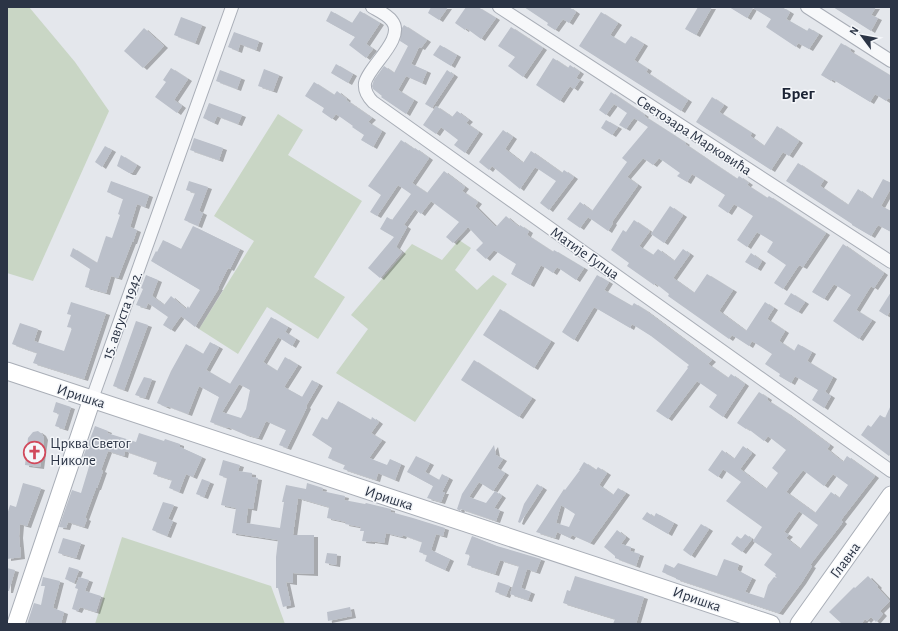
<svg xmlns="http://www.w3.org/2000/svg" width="898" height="631" viewBox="0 0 898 631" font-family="'Alegreya Sans',sans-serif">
  <defs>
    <filter id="shadow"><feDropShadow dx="4" dy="2" stdDeviation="0" flood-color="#0004"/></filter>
  </defs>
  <rect width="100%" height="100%" fill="#e4e7ec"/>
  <g fill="#c9d6c5">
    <polygon points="7,7 29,7 75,62 109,111 33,281 7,273"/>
    <polygon points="278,114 303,130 288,155 362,201 314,277 345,297 318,339 267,307 238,354 199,329 254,241 214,216"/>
    <polygon points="459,240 471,248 455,270 477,290 493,275 507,284 415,422 336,373 368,329 351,315 412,244 442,260"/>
    <polygon points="122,537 271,586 285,624 95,624"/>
  </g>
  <g fill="#bbc0ca" fill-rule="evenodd" filter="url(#shadow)">
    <polygon points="431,7 448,7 439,20 428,13"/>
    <polygon points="466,7 478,7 496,18 481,39 466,28 465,30 455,23"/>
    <polygon points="524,7 569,7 576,12 569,23 563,19 555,30 547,25 548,23"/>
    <polygon points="698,7 712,7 696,35 685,29"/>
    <polygon points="729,7 782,7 790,12 786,19 807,31 809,28 819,34 809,49 798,43 796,47 766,27 771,19 753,8 747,18"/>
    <polygon points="833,7 876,7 871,15 878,18 871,31"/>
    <polygon points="331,11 352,23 360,11 380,23 366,44 373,49 366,58 349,45 355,37 326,21"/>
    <polygon points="601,12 618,23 610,35 625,44 631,36 644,44 634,60 648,69 646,72 688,100 681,111 579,46"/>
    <polygon points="181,17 202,25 195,43 174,35"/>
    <polygon points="404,25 427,40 421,48 419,47 411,64 427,71 422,83 406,76 398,90 414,100 406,114 381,97 382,96 373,89 372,86 374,80 384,66 394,73 408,46 400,41 402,28"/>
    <polygon points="511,27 543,48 523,77 508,66 515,57 498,46"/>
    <polygon points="144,28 164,46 143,68 124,51"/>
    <polygon points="234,32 259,41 256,50 240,44 238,51 228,47"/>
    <polygon points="841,43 851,49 850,51 891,76 891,99 888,98 886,101 875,94 870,102 832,79 831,81 821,75"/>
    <polygon points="440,45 457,55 451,66 433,55"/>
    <polygon points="553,58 568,68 570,65 580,72 576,78 580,80 574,89 570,86 560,101 536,85"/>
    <polygon points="336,64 353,74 348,83 331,73"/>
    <polygon points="171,68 188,79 174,100 182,106 177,113 155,97 166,82 163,80"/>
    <polygon points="264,69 279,75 273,91 258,86"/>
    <polygon points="220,70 241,78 237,89 216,81"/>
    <polygon points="447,70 454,75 432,108 425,104"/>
    <polygon points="314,82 334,95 337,91 347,99 346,100 372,118 368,122 382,131 373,147 361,140 364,135 352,127 353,126 336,114 332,119 322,112 324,108 305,96"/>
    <polygon points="611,92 645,115 644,116 686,143 685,144 707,159 737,179 739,176 749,183 747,185 767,198 769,196 826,233 803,267 799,265 783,289 774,283 786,265 767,252 773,242 757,232 747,247 737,240 753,216 734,204 728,213 718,206 725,195 692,174 687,182 677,176 680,173 659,158 653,165 643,158 627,177 638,185 612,222 613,223 608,231 588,217 580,228 567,219 580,202 592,211 627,162 622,158 648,127 634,118 626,129 619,125 627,113 614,104 606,115 599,110"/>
    <polygon points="712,97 724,105 719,112 752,133 750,136 764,146 777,126 799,141 789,156 783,152 771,170 696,122"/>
    <polygon points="209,103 242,115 238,124 217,116 214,123 203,118"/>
    <polygon points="436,106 452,117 457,111 469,120 466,123 479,132 465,153 454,145 458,140 441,127 436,134 423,125"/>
    <polygon points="606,120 618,127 612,135 601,128"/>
    <polygon points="503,130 513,137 505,149 523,163 531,151 562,173 564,170 574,177 549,210 540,203 556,181 535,167 520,189 492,166 489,170 479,162"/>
    <polygon points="194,138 223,148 219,160 190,150"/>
    <polygon points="401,140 414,149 415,148 429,158 412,183 427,193 444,171 465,187 462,191 478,202 475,206 496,227 506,216 519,227 520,225 529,231 527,235 553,252 554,250 584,268 576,280 557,267 553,273 541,265 530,285 511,274 516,264 494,250 486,259 476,250 483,243 468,227 453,243 446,237 459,222 431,201 421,214 415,209 403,226 404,225 407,227 396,247 402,252 380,278 368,268 394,237 380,229 387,217 392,220 411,194 398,185 377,216 370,212 381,195 368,186"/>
    <polygon points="105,146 112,150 102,167 95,162"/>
    <polygon points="121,155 137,165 132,173 129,173 117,166"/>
    <polygon points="798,163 824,180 820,186 848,205 858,189 872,199 883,179 891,183 891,188 881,206 891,211 891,232 878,225 871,236 852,225 852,224 786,181"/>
    <polygon points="111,181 149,195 145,207 137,204 130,227 137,230 133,242 132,242 118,278 111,276 106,293 85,287 90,269 70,256 73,248 97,263 106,236 112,238 120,215 118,214 123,199 107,192"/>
    <polygon points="189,181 208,187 199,211 203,213 198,226 184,220 195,193 186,190"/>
    <polygon points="670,206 683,215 664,243 651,234"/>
    <polygon points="634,220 650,231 639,246 653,255 658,249 674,261 683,249 690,254 673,278 694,293 707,274 733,290 719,311 746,331 765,302 774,308 767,319 785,331 779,341 794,351 798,344 812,352 807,361 833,377 825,392 831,396 824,408 812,400 818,390 795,376 791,383 779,376 780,374 765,364 772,354 752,341 749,346 732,335 729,339 668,296 669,294 655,283 654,285 627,266 629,263 611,250 623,230 626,232"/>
    <polygon points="193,226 240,249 230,269 228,268 218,288 219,288 195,327 181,316 171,330 163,325 168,317 148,303 146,308 136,305 143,289 141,288 146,275 158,280 152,296 164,305 171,296 186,309 188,306 189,308 200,290 151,261 156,251 157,252 163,240 181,249"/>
    <polygon points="843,244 884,273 874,288 871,286 856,310 872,320 859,339 833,321 851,295 834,284 824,299 812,292"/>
    <polygon points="751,253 762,261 757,269 745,262"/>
    <polygon points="597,275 609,282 604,290 632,306 634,303 645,310 712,360 708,364 728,378 731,374 745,384 723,417 709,407 717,395 697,381 668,419 656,411 688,368 687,367 689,365 651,336 632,324 630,328 594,307 574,340 562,332"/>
    <polygon points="891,292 891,310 887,316 879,311"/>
    <polygon points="791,293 805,302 798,312 784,304"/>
    <polygon points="71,302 106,313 84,379 33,363 37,353 12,344 20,323 38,329 34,341 64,351 72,328 67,327 71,315 67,314"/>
    <polygon points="500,309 551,341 534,368 483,335"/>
    <path d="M271 317 288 327 285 332 296 339 292 346 278 337 263 362 277 371 285 357 298 365 284 387 302 397 312 380 319 384 306 406 307 407 287 448 279 445 286 430 266 421 258 438 244 434 228 427 227 428 210 422 219 397 199 386 188 414 167 406 166 407 157 403 171 371 186 344 203 354 210 342 219 347 206 370 230 384ZM239 384 250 390 246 409 241 418 222 412Z"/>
    <polygon points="136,321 148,325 124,390 113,386"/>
    <polygon points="474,360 532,398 519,417 461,380"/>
    <polygon points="144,377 152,379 145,398 135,395"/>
    <path d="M759 392 768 398 767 400 787 413 830 445 827 449 843 462 847 456 875 476 841 520 843 522 810 565 812 566 802 582 779 613 676 579V578L662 572 665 564 674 568 678 563 717 576 724 559 739 564 737 570 752 578 745 592 764 598 768 585 774 577 777 578 775 576 776 574 764 565 772 554 753 541 762 527 726 501 741 482 723 469 718 477 708 470 722 450 734 459 743 446 752 453 740 469 766 489 778 473 772 468 786 450 768 436 764 441 747 428 746 429 737 423ZM803 470 824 486 833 474 848 485 839 498 831 492 815 513 786 492ZM799 511 818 525 800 549 786 538 789 535 784 532Z"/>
    <polygon points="338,401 371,420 372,417 379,422 371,433 382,440 369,458 387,465 390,459 401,464 395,480 378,473 376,480 343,469 345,465 328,458 332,448 312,435 322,417 327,420"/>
    <polygon points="56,402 71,407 64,429 55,426 59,414 53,412"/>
    <polygon points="891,405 891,450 889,456 861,435 868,425 871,427 880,415 885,418"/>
    <polygon points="95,426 108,431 107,433 136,442 139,433 164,441 165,439 180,444 180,447 202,457 193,477 186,474 179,492 169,488 172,480 153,474 157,462 125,451 124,456 108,451 101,470 103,471 97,488 96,488 85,518 87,519 84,527 68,522 66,528 59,527 72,490 81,493 91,460 83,457"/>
    <polygon points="38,431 42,434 44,438 40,467 25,465 28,438 33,432"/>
    <polygon points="494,445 496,455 503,459 497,468 505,473 493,491 479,482 469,497 486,503 495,491 502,496 494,508 500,510 496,521 461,509 460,511 457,509 462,494"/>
    <polygon points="416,456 430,463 425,472 439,480 442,474 449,478 442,492 445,492 441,502 427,498 433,486 407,472"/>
    <polygon points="223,460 240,465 238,471 252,473 252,477 258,478 253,509 248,508 246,523 280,528 284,502 282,502 286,485 306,489 307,483 323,488 322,491 345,496 344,500 365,504 366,503 391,509 391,512 413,518 445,528 443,536 436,534 431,550 450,559 445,570 425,561 427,555 419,552 422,542 403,535 402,537 386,533 384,543 371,541 371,542 362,541 364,531 360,531 361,527 345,524 346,522 327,518 329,507 298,498 293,535 314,535 314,574 293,573 293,583 286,582 291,605 283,607 278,588 276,588 276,557 278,540 232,533 236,508 221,505 227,478 219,475"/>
    <path d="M584 462 596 470 598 467 607 473 599 485 613 495 618 488 626 493 590 543 572 535 570 538 557 532 555 538 536 532 564 489 565 490 580 470H579ZM561 505 575 514 569 527 556 523Z"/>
    <polygon points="202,479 210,482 204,497 196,494"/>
    <polygon points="23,483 41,488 27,526 20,524 19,536 21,557 7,559 7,515 10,505 16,507"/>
    <polygon points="537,484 543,488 520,523 518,522 524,504"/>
    <polygon points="163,502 174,505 168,519 173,521 167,536 152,530"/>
    <polygon points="647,512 654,517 656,513 674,523 668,534 642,519"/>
    <polygon points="701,524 709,529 691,556 683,550"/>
    <polygon points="617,530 626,537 621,544 631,547 630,551 640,554 636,566 615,558 615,556 604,547"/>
    <polygon points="745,534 752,539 742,552 731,544 737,536 741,539"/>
    <polygon points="472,536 497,546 541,559 536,572 527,569 521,588 531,592 528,600 510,594 519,566 500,560 495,574 467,565 470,555 465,554"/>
    <polygon points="63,538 81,543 76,558 58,553"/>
    <polygon points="327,553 337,554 336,565 325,563"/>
    <polygon points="69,567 79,570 74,583 65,579"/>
    <polygon points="7,568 15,570 9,591 7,591"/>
    <polygon points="575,576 644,597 636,624 613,624 615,619 563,603 567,590 570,591"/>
    <polygon points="868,576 878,586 877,587 890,601 880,611 883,614 876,622 871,617 867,621 865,619 861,624 842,624 829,612 854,587 855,588"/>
    <polygon points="43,577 60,581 53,608 64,612 61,624 27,624 34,603 41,605 45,586 41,586"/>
    <polygon points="79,577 89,580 85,591 101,596 96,612 80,607 78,611 72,609 78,589 75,588"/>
    <polygon points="498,582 510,586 506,596 495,592"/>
    <polygon points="350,607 352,616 328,621 327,612"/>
  </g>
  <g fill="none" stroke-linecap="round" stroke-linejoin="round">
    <defs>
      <g id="street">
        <path d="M372 7C379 11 388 15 392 21 406 38 368 67 365 83 364 91 368 97 373 102L891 471"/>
        <polyline points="499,7 891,262"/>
        <polyline points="807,7 891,61"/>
        <polyline points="92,399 232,7"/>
      </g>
      <g id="secondary">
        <polyline points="7,371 771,624"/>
        <polyline points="16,624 92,399"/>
        <polyline points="799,624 891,495"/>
      </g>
    </defs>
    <use href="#street" stroke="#a9aeb7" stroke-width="14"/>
    <use href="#secondary" stroke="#a9aeb7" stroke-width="19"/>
    <use href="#street" stroke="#f7f8fa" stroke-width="12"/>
    <use href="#secondary" stroke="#fff" stroke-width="17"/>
  </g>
  <defs>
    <symbol id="church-ring" viewBox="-11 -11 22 22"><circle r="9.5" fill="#f4f6f9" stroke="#d1495b" stroke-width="1.5"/><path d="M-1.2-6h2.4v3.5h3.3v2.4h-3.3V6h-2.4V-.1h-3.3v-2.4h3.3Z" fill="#d1495b"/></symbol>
  </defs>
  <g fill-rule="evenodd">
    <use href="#church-ring" x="22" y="440" width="25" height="25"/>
  </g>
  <g text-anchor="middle" stroke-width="3" stroke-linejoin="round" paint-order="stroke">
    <g font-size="15" fill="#2b3445" stroke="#f4f6f9">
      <text transform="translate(694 135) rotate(33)" y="5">Светозара Марковића</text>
      <text transform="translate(585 253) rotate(35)" y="5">Матије Гупца</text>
      <text transform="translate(122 315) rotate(-70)" y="5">15. августа 1942.</text>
      <text transform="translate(81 396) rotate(18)" y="5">Иришка</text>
      <text transform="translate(389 498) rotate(18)" y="5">Иришка</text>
      <text transform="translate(845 560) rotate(-54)" y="5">Главна</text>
      <text transform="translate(697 599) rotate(19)" y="5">Иришка</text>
    </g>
    <g font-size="15" fill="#2b3445" stroke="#f4f6f9" text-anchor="start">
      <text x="50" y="448">Црква Светог<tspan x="50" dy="17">Николе</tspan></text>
    </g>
    <g font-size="17" font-weight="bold" fill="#1d2536" stroke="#f4f6f9">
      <text x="798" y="99">Брег</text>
    </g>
  </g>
  <rect width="898" height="631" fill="none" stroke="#2b3445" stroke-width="16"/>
  <g transform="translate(862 36) rotate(302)" stroke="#f4f6f9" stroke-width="3" paint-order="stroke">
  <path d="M0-3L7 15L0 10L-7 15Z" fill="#2b3445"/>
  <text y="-6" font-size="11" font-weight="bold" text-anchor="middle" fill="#2b3445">N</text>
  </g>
</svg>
